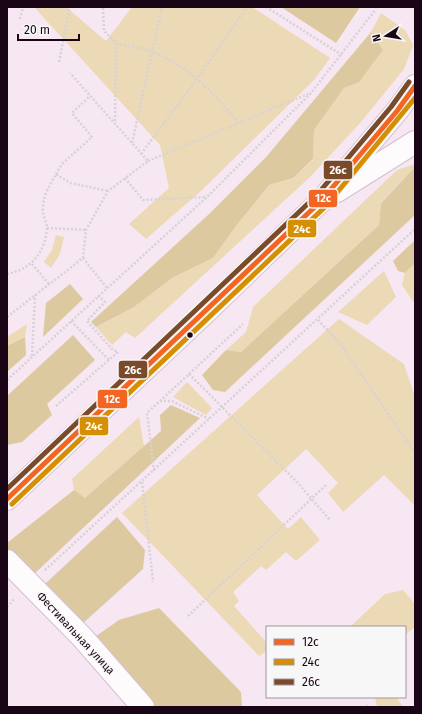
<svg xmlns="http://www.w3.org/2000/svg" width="422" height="714" viewBox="0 0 422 714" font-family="'Fira Sans',sans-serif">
  <rect width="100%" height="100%" fill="#f6e7f2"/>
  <g fill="#ecd9b6">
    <polygon points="34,7 66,7 106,41 132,7 252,7 330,58 314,80 202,190 146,239 129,224 169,188 160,145"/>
    <polygon points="381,13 406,31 413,46 404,69 361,122 310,177 135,338 126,332 112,345 96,327 134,307 172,278 213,258 236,226 269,185 293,178 313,160 314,130 344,88 359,81 383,50 371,32"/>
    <polygon points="415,164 415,167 381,202 379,225 241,352 226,350 246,332 253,307 397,170"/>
    <polygon points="56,235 64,237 60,254 51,268 44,262 52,250"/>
    <polygon points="415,263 415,302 414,303 402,285 405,273"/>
    <polygon points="384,271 396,297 367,325 338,312"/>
    <polygon points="339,319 404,364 415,397 415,506 384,475 343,512 328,493 338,483 306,449 257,495 288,529 301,517 320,540 296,561 286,552 266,570 261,566 233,592 239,601 234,606 267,643 267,651 259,656 122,513"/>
    <polygon points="27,324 25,337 7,346 7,337"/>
    <polygon points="187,382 212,408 206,415 173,397"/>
    <polygon points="139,417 144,446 85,498 74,490 72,479"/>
    <polygon points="403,590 415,604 415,627 405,635 405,627 350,627 385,594"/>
    <polygon points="375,697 396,697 403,707 377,707"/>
  </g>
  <g fill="#ddc9a0">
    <polygon points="281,7 360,7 336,43"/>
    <polygon points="371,32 383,50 359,82 344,88 314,130 313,159 293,178 269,185 236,226 213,258 172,278 134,307 96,327 91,322 208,215 267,156"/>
    <polygon points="415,167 415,215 225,392 213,390 202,375 226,350 241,352 379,225 381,203"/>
    <polygon points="415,240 415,263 405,273 398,271 393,261"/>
    <polygon points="70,284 83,299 43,337 46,303"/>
    <polygon points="73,335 95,360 47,404 52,415 22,442 7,445 7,396"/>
    <polygon points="25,337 26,355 7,372 7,346"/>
    <polygon points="171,405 200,418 32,576 7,552 7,543 74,490 85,498 161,431 160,415"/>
    <polygon points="117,517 145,550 143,569 81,625 45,584"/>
    <polygon points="159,608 241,692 242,707 152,707 92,639 119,620"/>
  </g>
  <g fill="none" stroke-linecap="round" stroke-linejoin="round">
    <defs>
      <polyline id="minor" points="7,561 82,637 143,707"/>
      <g id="major">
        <polyline points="337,191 415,142"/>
        <polyline points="7,499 208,310 321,201 397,111 415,86"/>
      </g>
    </defs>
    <use href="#minor" stroke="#d4c1d0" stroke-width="24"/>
    <use href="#major" stroke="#d4c1d0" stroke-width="24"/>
    <g stroke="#d7d2d6" stroke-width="2.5" stroke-dasharray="2 2" stroke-linecap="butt">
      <polyline points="266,7 342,55"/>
      <polyline points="103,8 104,31 116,43 115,123"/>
      <polyline points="20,19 23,7"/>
      <path d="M116 43C128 46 141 48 152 52 188 65 215 94 238 123"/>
      <polyline points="59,62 70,7"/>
      <polyline points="132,143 162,7"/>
      <polyline points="141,154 197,79 247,7"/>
      <polyline points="148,161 308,94"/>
      <polyline points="56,174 62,164 92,137 72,113 90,96"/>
      <polyline points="125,178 143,200 207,197"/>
      <polyline points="47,228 86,230"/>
      <polyline points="83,258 107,288"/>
      <polyline points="32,264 49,284"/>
      <path d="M7 274C30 270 45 253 47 229 47 222 42 215 43 208 43 195 50 185 56 174L70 183 108 191"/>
      <polyline points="7,317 83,258 86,230 108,191 148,161 70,73"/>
      <polyline points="318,320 339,342 415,453"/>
      <polyline points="71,321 109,360"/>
      <polyline points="32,356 35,295"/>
      <polyline points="189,374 297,482 330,520"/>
      <polyline points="7,380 207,197 311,93 376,9"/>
      <polyline points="160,401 172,401 209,419"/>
      <polyline points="56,406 118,352 112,349 87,321 105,302 98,296"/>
      <polyline points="154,471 147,413 243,324"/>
      <polyline points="142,482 153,582"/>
      <polyline points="45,570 415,229"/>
      <polyline points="7,607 15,598"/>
      <polyline points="188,616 326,485"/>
      <polyline points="366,706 369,707"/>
    </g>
    <use href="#minor" stroke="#fefbfd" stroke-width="22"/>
    <use href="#major" stroke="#fefbfd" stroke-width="22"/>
    <defs>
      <polyline id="bus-1" points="7,499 321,201 397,111 415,86"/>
      <polyline id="bus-2" points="12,504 326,206 415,98"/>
      <polyline id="bus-3" points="7,489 316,196 391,107 409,82"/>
    </defs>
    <use href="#bus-1" stroke="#f7f7f7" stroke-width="8"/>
    <use href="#bus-2" stroke="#f7f7f7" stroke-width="8"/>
    <use href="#bus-3" stroke="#f7f7f7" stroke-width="8"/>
    <use href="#bus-1" stroke="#f26522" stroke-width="5"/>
    <use href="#bus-2" stroke="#d68e03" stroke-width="5"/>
    <use href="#bus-3" stroke="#7a4b2a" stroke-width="5"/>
  </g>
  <circle fill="#1a0517" stroke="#f7f7f7" stroke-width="1.5" cx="190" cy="335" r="3.5"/>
  <g text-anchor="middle" stroke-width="3" stroke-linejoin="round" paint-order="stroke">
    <g font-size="11" fill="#1a0517" stroke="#f7f7f7">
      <text transform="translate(76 633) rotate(47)" y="4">Фестивальная улица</text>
    </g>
  </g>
  <g stroke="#f7f7f7" stroke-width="1.5">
    <rect x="323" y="160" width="30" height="20" rx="4" fill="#7a4b2a"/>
    <rect x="308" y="189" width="30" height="19" rx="4" fill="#f26522"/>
    <rect x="287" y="219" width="30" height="19" rx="4" fill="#d68e03"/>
    <rect x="118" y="360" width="30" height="19" rx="4" fill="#7a4b2a"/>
    <rect x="97" y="389" width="31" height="20" rx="4" fill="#f26522"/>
    <rect x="79" y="416" width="30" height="20" rx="4" fill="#d68e03"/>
  </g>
  <g font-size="11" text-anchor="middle" font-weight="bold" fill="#fff">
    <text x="338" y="174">26c</text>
    <text x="323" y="202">12с</text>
    <text x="302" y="233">24с</text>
    <text x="133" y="374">26c</text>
    <text x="112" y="403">12с</text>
    <text x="94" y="430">24с</text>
  </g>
  <rect width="422" height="714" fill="none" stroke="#1a0517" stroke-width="16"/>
  <rect x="266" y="626" width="140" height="72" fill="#f7f7f7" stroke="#9f969d"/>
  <rect x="274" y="639" width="20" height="6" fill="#f26522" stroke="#9f969d"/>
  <text x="302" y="646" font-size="12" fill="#1a0517">12с</text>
  <rect x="274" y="659" width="20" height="6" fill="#d68e03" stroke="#9f969d"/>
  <text x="302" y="666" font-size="12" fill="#1a0517">24с</text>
  <rect x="274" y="679" width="20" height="6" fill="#7a4b2a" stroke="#9f969d"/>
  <text x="302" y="686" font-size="12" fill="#1a0517">26c</text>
  <g transform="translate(386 36) rotate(258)" stroke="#f7f7f7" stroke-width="3" paint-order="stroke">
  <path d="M0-3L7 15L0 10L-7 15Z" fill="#1a0517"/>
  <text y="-6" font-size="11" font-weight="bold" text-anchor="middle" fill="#1a0517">N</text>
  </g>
  <path d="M18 34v6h61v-6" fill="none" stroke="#1a0517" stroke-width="2"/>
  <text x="24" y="34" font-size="12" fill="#1a0517" stroke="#f7f7f7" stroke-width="3" paint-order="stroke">20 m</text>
</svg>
